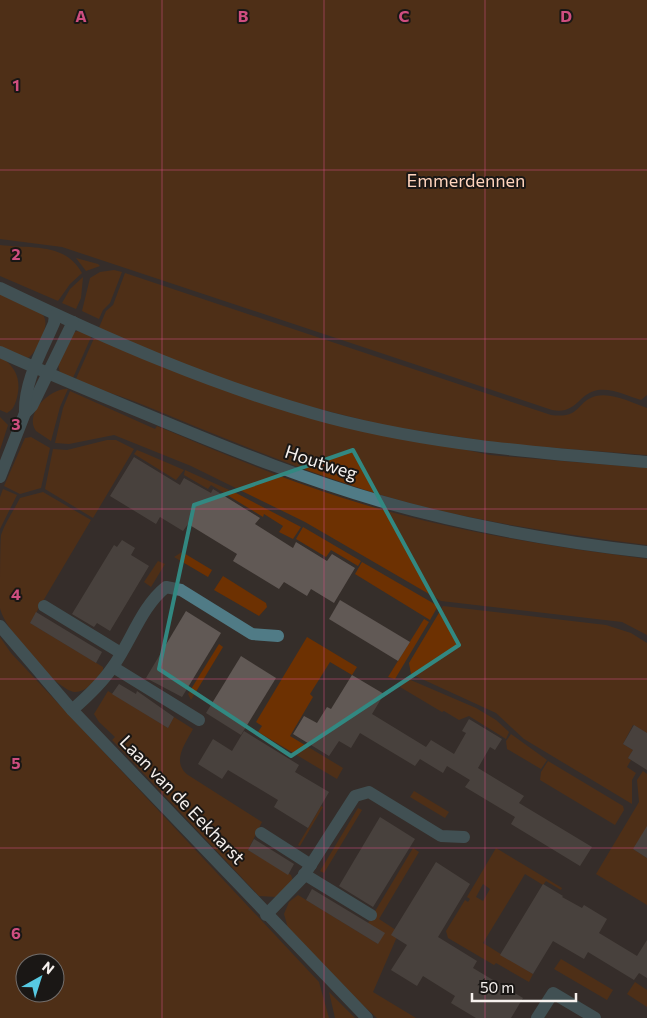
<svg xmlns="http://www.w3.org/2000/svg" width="647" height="1018" viewBox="0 0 647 1018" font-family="Commissioner,sans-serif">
  <rect width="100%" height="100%" fill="#352e2a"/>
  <g fill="#6d3102" fill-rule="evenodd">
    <path d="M0 0H647V395L641 400C628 396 612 388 598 390 578 393 577 415 552 410L62 247 0 239Z"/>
    <path d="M0 245C30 249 65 242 82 273L70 284 58 301 0 276Z"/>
    <polygon points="76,258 98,264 100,266 86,271"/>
    <polygon points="114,270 122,272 110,303 103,310 99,319 82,311 90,278 100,272"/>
    <path d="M125 273 551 415C582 419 576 401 596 396 612 392 633 403 647 408V455L506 444 387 426 256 393 98 330 106 311 113 305Z"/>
    <polygon points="83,277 81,298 76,309 62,303 70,289"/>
    <path d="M0 294 42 314C52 323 38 351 28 358L0 348Z"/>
    <polygon points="78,331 92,335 72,380 60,373 58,364 72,333"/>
    <path d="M95 336 161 365 415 439 490 455 647 468V545C565 534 482 523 402 501 310 475 224 438 136 402 116 394 95 389 75 381Z"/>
    <path d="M0 356C17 368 22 381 16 401 14 407 12 410 7 413L0 410Z"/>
    <path d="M68 389 60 407 51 441 36 431C24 414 49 388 68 389Z"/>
    <path d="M70 391 155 429 157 426C226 455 296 485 369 506 459 532 553 547 647 559V635L622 622 441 601 305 522 191 466 114 435 69 444 55 443 63 408Z"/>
    <polygon points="0,417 8,425 0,450"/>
    <polygon points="31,437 50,448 41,488 20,494 4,486 25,438"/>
    <polygon points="107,440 116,440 134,449 93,518 45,489 53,449 67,450"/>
    <polygon points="137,450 142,452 184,470 176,480 134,454"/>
    <polygon points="185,470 238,494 301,527 293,539 279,532 283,526 264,514 263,517 211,485 208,489 184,475"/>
    <polygon points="3,489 17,495 0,529 0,497"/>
    <path d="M43 492 91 520 30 623 103 667V672C95 680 87 692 75 692 57 691 3 627 0 608 0 598 0 544 1 535 5 523 14 510 20 498Z"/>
    <polygon points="303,527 361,561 358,566 331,550 326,557 296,539"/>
    <polygon points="182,552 212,570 208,577 174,557"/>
    <polygon points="158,561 165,564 151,587 144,582"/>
    <polygon points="362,562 438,606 430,620 355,574"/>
    <polygon points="223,576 266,603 267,607 259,616 214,590"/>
    <polygon points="443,606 606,625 631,633 647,643 647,733 633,725 623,744 633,750 628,758 631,760 627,767 636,773 632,780 632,804 524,739 496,713 411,674 409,663"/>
    <polygon points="424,619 429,622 395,679 388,677"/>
    <path d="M0 637 11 653 319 982 329 1018H0ZM25 963H55V993H25Z"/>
    <polygon points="307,637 357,667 352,675 330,662 310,694 313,697 290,736 343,768 337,779 258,732 262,726 256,722"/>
    <polygon points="219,644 223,647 191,700 188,694"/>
    <polygon points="406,678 476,708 496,720 509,732 506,739 469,716 459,720 444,711 442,712 400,687"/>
    <path d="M108 691 168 728 174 717 193 729C185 744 171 762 188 775L262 822 248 850 291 875 293 881 276 897 259 896 112 740 115 737 99 722 94 714Z"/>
    <polygon points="511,734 547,760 541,769 507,749 506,741"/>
    <polygon points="548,761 623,806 624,810 615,825 540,780 541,772"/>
    <polygon points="643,771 647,774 647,828 633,849 647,858 647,905 596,874 639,802 637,780"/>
    <polygon points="414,791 449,812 445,818 410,797"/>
    <polygon points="321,806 323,807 300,846 298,845"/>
    <polygon points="358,808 362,810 324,873 320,871"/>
    <polygon points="413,848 419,852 379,919 399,932 373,992 416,1018 377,1018 356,999 288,928 284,914 289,902 298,895 378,944 368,923"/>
    <path d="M496 848 562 888 561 890 546 881 543 885 525 874 483 943 533 974 529 982 496 963 494 965 448 938 446 931 465 900 468 902 470 899 467 897ZM483 884 490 889 483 901 476 897Z"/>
    <polygon points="561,959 613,990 607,1000 554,969"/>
    <polygon points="635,982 647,990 647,1007 627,994"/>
    <polygon points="329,992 355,1018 335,1018"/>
  </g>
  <g fill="#615955">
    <polygon points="134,457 180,485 184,478 211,493 213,489 260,518 255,524 293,548 296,542 327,561 332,554 355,568 334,603 311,589 307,596 284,582 279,589 233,561 237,554 188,524 183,531 160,517 156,524 110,496"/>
    <polygon points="122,540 135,548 131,555 149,566 110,631 97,623 94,627 72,614 114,545 117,547"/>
    <polygon points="340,600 410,642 398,661 329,619"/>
    <polygon points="186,611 221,633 182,697 146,678"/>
    <polygon points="36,612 102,652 96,663 30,623"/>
    <polygon points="241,656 276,678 241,735 206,713"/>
    <polygon points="352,675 384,694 372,714 426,747 431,740 454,754 466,733 462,731 469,719 502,739 495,750 490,747 478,768 524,796 519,803 592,847 580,866 511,824 515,817 465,787 470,780 447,766 443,773 420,759 415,766 360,733 351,748 339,741 329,756 293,734 304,716 317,723 327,707 331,709"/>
    <polygon points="119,684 136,694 137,691 174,717 168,728 112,694"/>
    <polygon points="634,725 647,733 647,770 628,758 633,750 623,744"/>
    <polygon points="244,731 299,765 295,772 329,792 308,828 274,807 278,800 228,770 222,779 198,764 213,739 232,751"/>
    <polygon points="380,817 415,839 373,907 339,886"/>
    <polygon points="647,826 647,858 633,849"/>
    <polygon points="254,839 294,864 288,875 248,850"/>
    <polygon points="436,862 470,884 438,937 477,961 473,968 523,998 511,1018 476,1018 451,1003 455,996 423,976 417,986 391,970 407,945 391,935"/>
    <polygon points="543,884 563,896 562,897 582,908 584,905 607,919 599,933 637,956 647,940 647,978 639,973 634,980 588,952 584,959 553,941 533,974 500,955"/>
    <polygon points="312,889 385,933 378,944 306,900"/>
  </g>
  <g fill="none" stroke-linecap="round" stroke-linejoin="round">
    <g stroke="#507b86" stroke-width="12">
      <path d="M0 288C106 339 215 387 330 418 433 445 541 453 647 462"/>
      <path d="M0 352C55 377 111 400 167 423 237 452 307 480 380 501 467 526 557 542 647 552"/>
      <polyline points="25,413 32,406 73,322"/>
      <path d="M0 477 25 413C24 381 42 351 54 323L55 315"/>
      <polyline points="44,606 121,653"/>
      <polyline points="0,626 72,710 367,1018"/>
      <polyline points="113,667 199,720"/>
      <path d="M72 710C87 697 101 684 112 668 131 642 141 607 166 587L181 590 252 634 278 636"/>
      <polyline points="261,833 311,865"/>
      <polyline points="304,874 371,915"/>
      <polyline points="266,915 303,877 355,796 369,792 441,836 464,837"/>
      <polyline points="537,1018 553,993 595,1018"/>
    </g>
  </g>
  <path d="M0 0H647V1018H0ZM353 450 459 645 291 756 159 669 194 505Z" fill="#352e2a" fill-opacity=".55" fill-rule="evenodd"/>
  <path fill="none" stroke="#328881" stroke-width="4" stroke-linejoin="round" d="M353 450 459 645 291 756 159 669 194 505Z"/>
  <path fill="none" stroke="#cf4e80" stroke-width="1" stroke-opacity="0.55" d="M162 0V1018M324 0V1018M485 0V1018M0 170H647M0 339H647M0 509H647M0 679H647M0 848H647"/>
  <g text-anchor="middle" stroke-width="4" stroke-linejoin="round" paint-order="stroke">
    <g font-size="18" fill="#ffd4bd" stroke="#1a1715">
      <text x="466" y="187">Emmerdennen</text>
    </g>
    <g font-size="18" fill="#f6f1ee" stroke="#1a1715">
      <text transform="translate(321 463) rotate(18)" y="6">Houtweg</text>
      <text transform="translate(182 800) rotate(46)" y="6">Laan van de Eekharst</text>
    </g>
  </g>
  <g font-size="16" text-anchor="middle" font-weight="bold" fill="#cf4e80" stroke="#1a1715" stroke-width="4" stroke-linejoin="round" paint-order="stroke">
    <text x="81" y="22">A</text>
    <text x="243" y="22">B</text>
    <text x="404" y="22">C</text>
    <text x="566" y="22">D</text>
    <text x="16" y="91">1</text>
    <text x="16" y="260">2</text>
    <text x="16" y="430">3</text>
    <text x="16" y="600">4</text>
    <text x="16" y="769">5</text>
    <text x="16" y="939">6</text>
  </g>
  <g transform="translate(40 978) rotate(39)"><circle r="24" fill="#1a1715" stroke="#726e6c"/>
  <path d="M0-4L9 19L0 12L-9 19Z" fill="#57c9e2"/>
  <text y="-8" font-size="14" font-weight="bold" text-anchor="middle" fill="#f6f1ee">N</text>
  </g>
  <path d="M472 993v8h104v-8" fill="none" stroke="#f6f1ee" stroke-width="2.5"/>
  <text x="480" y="993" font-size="15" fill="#f6f1ee" stroke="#1a1715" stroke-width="4" paint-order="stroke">50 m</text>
</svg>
